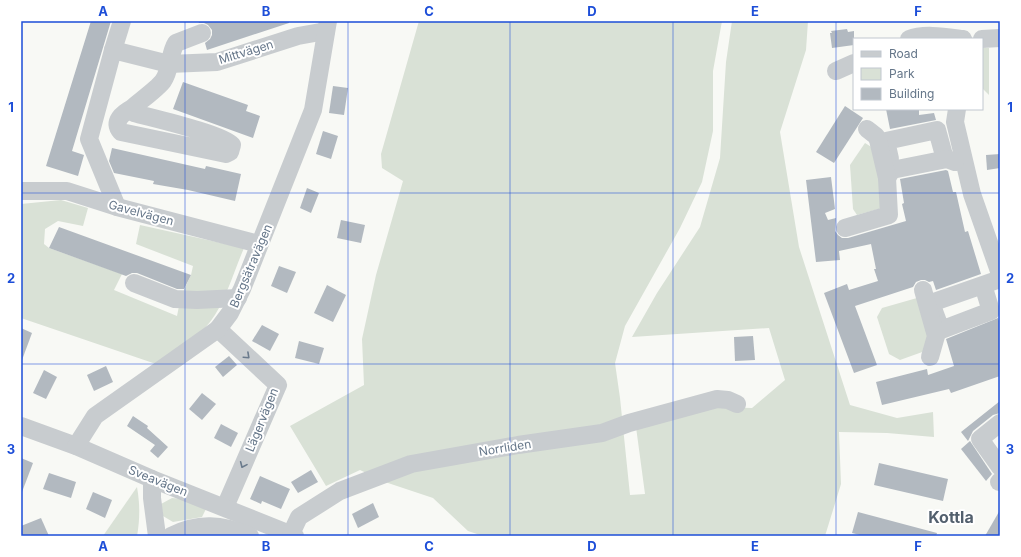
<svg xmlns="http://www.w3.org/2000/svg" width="1021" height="557" viewBox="0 0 1021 557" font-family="Inter,sans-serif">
  <rect width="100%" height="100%" fill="#f8f9f5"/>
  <g fill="#d9e1d6">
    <polygon points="419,21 722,21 713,71 713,131 702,182 680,228 625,326 615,363 620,398 630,495 645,494 636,427 715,407 752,408 785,380 769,328 632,337 657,293 700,227 720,158 726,62 732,21 808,21 806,50 780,132 799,247 850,405 897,418 933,412 934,437 887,433 839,432 841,484 825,536 483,536 468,531 433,498 385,482 360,470 326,486 290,426 364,385 362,339 376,275 403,181 382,168 381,154"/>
    <polygon points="982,48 989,48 989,95 982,88"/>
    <polygon points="865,143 873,148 882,197 882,208 857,215 853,209 850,165"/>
    <path d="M61 200 88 208 83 226 58 221 45 229 44 244 49 248 122 274 114 290 177 316 181 296 191 275 193 266 136 244 140 225 244 248C234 271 225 303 210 322 196 340 175 352 156 364L21 318V204Z"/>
    <polygon points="917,298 929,334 925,351 900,360 889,354 877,317 882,308"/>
    <path d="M137 487C140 504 140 519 137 536H103Z"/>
    <polygon points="172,498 184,499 206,509 202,517 173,522 163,516 161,504"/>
  </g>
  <g fill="#b2b9c0">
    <polygon points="91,21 111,21 72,151 84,155 78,176 46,166"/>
    <polygon points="198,21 289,21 289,23 207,50 205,43 210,39 212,35 212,30 208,25 204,23 199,23"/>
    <polygon points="847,29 848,32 854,31 854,45 832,48 830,33 832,33 831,31"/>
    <polygon points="183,82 248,105 246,111 260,116 253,138 173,109"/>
    <polygon points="333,86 348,88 344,115 329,113"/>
    <polygon points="845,106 863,118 834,163 816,152"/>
    <polygon points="886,109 919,109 919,115 934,113 936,120 890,129"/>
    <polygon points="323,131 338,136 331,159 316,154"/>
    <polygon points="112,148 205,169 206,166 241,174 235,201 188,190 153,184 154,181 114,173 109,161"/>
    <polygon points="1000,154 1000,168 987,170 986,155"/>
    <polygon points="946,170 948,171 953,192 956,192 965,232 968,231 981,274 936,290 933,281 929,282 925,280 921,280 916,282 913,287 855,306 877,365 854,373 824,293 847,284 849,290 878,281 874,269 876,269 871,244 839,251 840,260 816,262 806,180 831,177 835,209 825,213 828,220 836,218 835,231 838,235 842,238 848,238 906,221 902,204 904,203 900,179"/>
    <polygon points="307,188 319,193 311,213 300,208"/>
    <polygon points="341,220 365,225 361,243 337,238"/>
    <polygon points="59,227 191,275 184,289 177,289 137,273 132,273 126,276 49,248"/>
    <polygon points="279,266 296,272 287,293 271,286"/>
    <polygon points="327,285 346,295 333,322 314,313"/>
    <polygon points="998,318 1000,324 1000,376 951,393 949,389 882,405 876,382 927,369 928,375 954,366 946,339"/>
    <polygon points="262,325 279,334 270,351 252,341"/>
    <polygon points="21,328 32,333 22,360 21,360"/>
    <polygon points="753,336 755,360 735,361 734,337"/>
    <polygon points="299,341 324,348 319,364 295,358"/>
    <polygon points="229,356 237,365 223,377 215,367"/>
    <polygon points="106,366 113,382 94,391 87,375"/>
    <polygon points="44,370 57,377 46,399 33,393"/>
    <polygon points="202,393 216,404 202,420 189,409"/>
    <polygon points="1000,401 1000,413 993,415 973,431 968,441 961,432"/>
    <polygon points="133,416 148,426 147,428 168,447 158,458 150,451 155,445 127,426"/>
    <polygon points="221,424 238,433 231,447 214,438"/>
    <polygon points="970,441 992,474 986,481 961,449"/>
    <polygon points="21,458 33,463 22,492 21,491"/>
    <polygon points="879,463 948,479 943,501 874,485"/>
    <polygon points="311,470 318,482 298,493 291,482"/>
    <polygon points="49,473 76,482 71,498 43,489"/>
    <polygon points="260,476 290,489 281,509 262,501 261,504 250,499"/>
    <polygon points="93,492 112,500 105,518 86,509"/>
    <polygon points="373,503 379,517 358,528 352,514"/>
    <polygon points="1000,510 1000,536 985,536"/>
    <polygon points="858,512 937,533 936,536 864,536 852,533"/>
    <polygon points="41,518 49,536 21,536 21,526"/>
  </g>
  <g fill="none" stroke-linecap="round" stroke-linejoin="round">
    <g stroke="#c8cccf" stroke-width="18">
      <path d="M909 39C924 33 947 37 963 39"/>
      <polyline points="982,39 1000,38"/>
      <polyline points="113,50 122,21"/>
      <polyline points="836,71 854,63"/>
      <path d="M132 108C123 113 112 121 121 132L226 154 230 152 232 145C223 134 152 118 134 113L132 108C140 101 157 89 163 81 171 70 169 54 176 43L202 33"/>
      <polyline points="957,109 955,122 972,194 1000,274"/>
      <polyline points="890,159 886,141 937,130 945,159"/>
      <polyline points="887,178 892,170 947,159 955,162"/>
      <polyline points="21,191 67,191 117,207 259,244"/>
      <polyline points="117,207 89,139 113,50 169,64 217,62 298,36 326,31"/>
      <polyline points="845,228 889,215 887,178 878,140 876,136 867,129"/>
      <polyline points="134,283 175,299 197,300 238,298"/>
      <polyline points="983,285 991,311 941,330 931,303 1000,279"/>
      <polyline points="923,290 936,336 930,357"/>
      <polyline points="218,329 278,385 225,507"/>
      <polyline points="1000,423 980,439 1000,467"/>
      <polyline points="21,426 76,446 152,479 295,536"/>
      <polyline points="76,446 95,416 218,329 230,313 242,289 313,110 328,21"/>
      <polyline points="152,479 152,498 157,536"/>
      <polyline points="999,482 1000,481"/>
      <polyline points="291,534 299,517 340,491 411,464 518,445 602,433 629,423 717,399 728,400 737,404"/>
      <path d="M171 536C198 522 222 524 250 536"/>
    </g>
  </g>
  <defs><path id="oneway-chevron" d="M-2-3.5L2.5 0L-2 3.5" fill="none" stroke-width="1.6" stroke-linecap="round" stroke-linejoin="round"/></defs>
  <g stroke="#6a7a8c">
    <use href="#oneway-chevron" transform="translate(247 356) rotate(43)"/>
    <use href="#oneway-chevron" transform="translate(243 465) rotate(114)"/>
  </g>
  <path fill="none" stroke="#1d4ed8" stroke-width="1" stroke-opacity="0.55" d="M185 21V536M348 21V536M510 21V536M673 21V536M836 21V536M21 193H1000M21 364H1000"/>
  <g text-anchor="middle" stroke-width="4" stroke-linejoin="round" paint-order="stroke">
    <g font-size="12" fill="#657689" stroke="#fff">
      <text transform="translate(246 52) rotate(-17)" y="4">Mittvägen</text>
      <text transform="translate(141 213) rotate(15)" y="4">Gavelvägen</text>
      <text transform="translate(251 266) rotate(-67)" y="4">Bergsätravägen</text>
      <text transform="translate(262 420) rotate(-68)" y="4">Lägervägen</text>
      <text transform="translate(505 448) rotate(-9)" y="4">Norrliden</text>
      <text transform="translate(158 481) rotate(22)" y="4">Sveavägen</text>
    </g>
    <g font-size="16" font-weight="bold" fill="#53606e" stroke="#fff">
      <text x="951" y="523">Kottla</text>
    </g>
  </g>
  <rect width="1021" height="557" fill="none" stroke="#ffffff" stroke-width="44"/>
  <rect x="853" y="38" width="130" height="72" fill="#ffffff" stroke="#c1c8d0"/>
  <rect x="861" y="51" width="20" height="6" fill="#c8cccf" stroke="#c1c8d0"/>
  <text x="889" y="58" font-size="12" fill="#657689">Road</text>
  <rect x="861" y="68" width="20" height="12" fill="#d9e1d6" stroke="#c1c8d0"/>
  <text x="889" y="78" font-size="12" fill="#657689">Park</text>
  <rect x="861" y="88" width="20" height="12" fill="#b2b9c0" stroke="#c1c8d0"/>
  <text x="889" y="98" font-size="12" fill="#657689">Building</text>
  <rect x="22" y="22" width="977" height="513" fill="none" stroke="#1d4ed8" stroke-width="1.5"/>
  <g font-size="13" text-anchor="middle" font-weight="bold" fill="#1d4ed8">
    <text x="103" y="16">A</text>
    <text x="266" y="16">B</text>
    <text x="429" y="16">C</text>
    <text x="592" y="16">D</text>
    <text x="755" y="16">E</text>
    <text x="918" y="16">F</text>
    <text x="11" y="112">1</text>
    <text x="1010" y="112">1</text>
    <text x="11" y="283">2</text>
    <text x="1010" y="283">2</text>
    <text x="11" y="454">3</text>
    <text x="1010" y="454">3</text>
    <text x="103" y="551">A</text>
    <text x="266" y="551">B</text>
    <text x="429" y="551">C</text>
    <text x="592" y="551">D</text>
    <text x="755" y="551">E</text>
    <text x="918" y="551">F</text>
  </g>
</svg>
